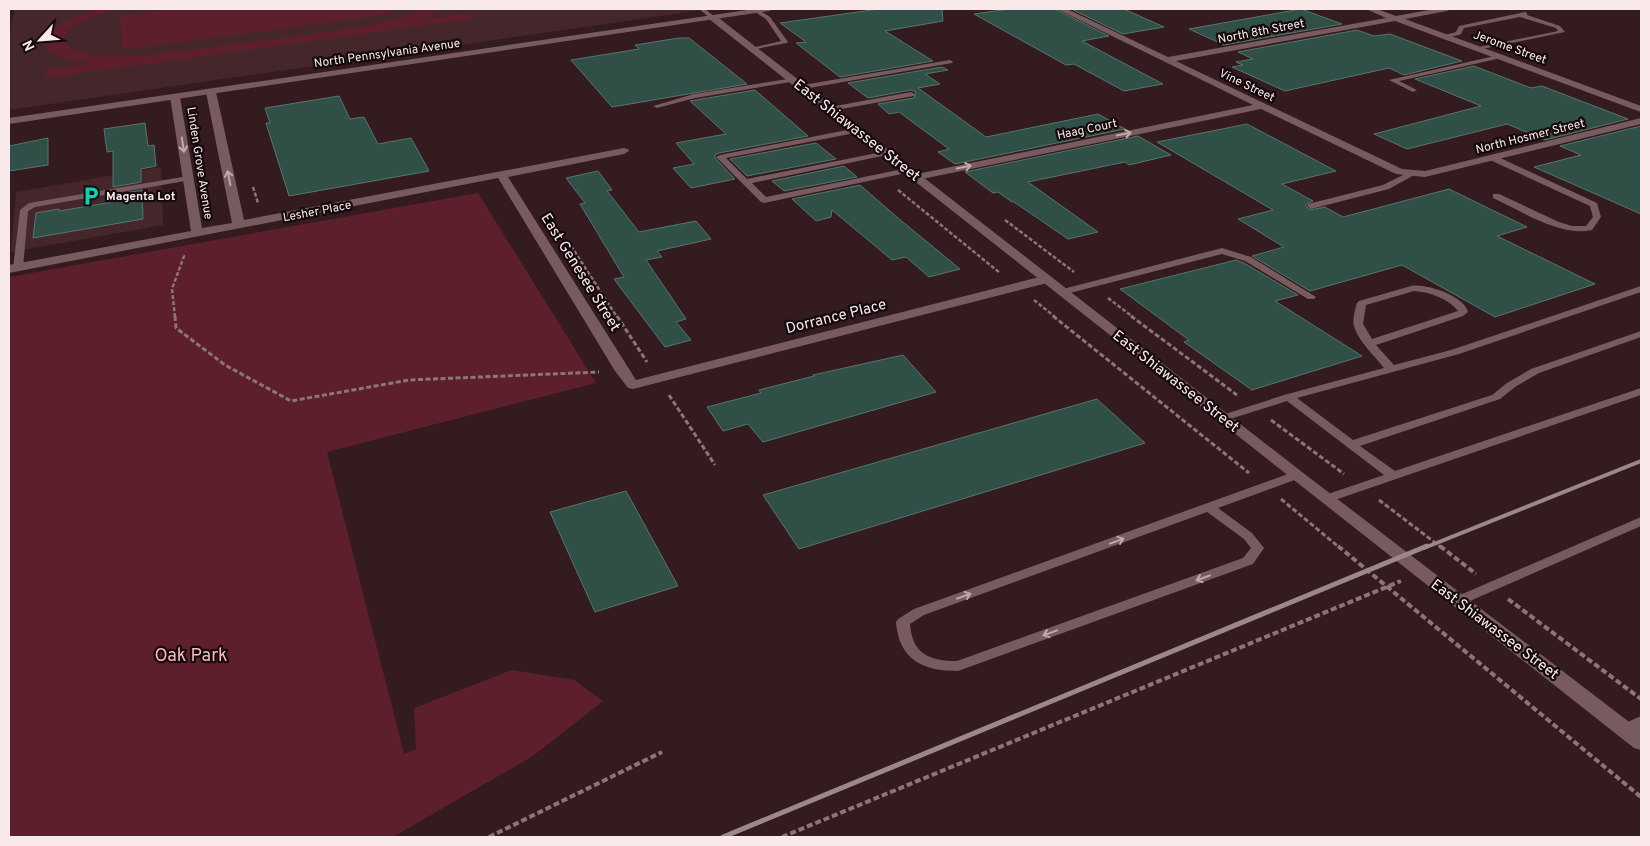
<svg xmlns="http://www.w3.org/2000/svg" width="1650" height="846" viewBox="0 0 1650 846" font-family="Overpass,sans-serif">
  <rect width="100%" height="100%" fill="#341b1f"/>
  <g fill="#45262a">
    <polygon points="14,9 709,9 9,110 9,40"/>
    <polygon points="161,167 163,225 11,252 16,192"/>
  </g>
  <g fill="#5d1f2c">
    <path d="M99 9H120C101 14 78 19 65 35V43L74 50 91 55 145 56 364 27 401 18 421 9H442L424 19 467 13 472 19 46 78V70L90 64 61 58 46 50 44 40C55 21 80 15 99 9Z"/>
    <polygon points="174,9 388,9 391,14 122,50 120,16"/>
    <polygon points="478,193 596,383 327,452 404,754 416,749 414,708 512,670 574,680 603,701 533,756 393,837 9,837 9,277"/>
  </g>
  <g fill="#304f47" stroke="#55756d">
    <polygon points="879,9 942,9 943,21 885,31 933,61 840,77 796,43 806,42 780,23"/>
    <polygon points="1009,9 1055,9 1109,36 1082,41 1163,84 1124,91 1074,64 1066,65 974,14"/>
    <polygon points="1071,9 1124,9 1164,27 1123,34"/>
    <polygon points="1301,9 1342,24 1224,45 1189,29"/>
    <polygon points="1357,30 1374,36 1390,34 1462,61 1404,75 1389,68 1285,91 1232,67 1243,65 1236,62 1253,59 1238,52"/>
    <polygon points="679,38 689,38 747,84 612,107 571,60 639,49 635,45"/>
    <polygon points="1474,66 1531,88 1542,86 1628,119 1545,140 1507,124 1407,149 1374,134 1481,106 1415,79"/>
    <polygon points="942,67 948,70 925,74 940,84 918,88 986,137 1098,114 1125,129 955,164 938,152 949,149 899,112 889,114 878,104 914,98 916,92 911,90 868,98 848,83"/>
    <polygon points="755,90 808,136 719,153 715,155 715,158 735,179 691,188 673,168 694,164 676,143 726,134 690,101"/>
    <polygon points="339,96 350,119 364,117 378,144 411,138 429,171 289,196 266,123 270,123 265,108"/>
    <polygon points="145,123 148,146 154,145 156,166 141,169 141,182 113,187 113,151 107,152 104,129"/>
    <polygon points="1247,124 1336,171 1282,184 1313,201 1305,205 1310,210 1325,207 1343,217 1449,189 1527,227 1497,236 1595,284 1495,317 1402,265 1310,291 1252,256 1284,247 1238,219 1273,210 1157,142"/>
    <polygon points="1641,126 1641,214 1534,167 1581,155 1560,146"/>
    <polygon points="1138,136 1171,155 1129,165 1125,162 1028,182 1098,232 1068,239 1014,202 1012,202 998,192 993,193 965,172"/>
    <polygon points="48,138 48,165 9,171 9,146"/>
    <polygon points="816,143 836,159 747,176 730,159"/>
    <polygon points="844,166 857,177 784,191 772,181"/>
    <polygon points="598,171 612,190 607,191 639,232 696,221 711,239 657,251 662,257 646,260 686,319 676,322 691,340 665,347 614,279 624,277 580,204 585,203 566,178"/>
    <polygon points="860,185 898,218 960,269 929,277 906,257 892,260 832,210 831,217 816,221 792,199"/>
    <polygon points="142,190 143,219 33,238 36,213 59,209 59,211 113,202 113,195"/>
    <polygon points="1236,260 1244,263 1298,295 1275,301 1362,356 1252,390 1184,342 1189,340 1120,289"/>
    <polygon points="903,355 936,392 763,442 748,424 723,431 707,407 761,393 759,390 814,376 813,375"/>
    <polygon points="1097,399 1145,443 799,549 763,495"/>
    <polygon points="626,491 678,586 595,612 550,512"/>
  </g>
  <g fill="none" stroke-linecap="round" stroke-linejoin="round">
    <g stroke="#8b7578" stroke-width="2.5" stroke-dasharray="4 2" stroke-linecap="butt">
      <polyline points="253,187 258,203"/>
      <polyline points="898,190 1000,273"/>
      <polyline points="1005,220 1074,272"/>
      <polyline points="571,246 617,317"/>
      <polyline points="1108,298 1133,317"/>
      <polyline points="1034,300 1055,317"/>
      <polyline points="175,317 172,289 184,256 183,254"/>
    </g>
    <g stroke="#8b7578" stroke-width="3" stroke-dasharray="5 2.5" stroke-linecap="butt">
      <polyline points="175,316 176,328 225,365 291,401 409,380 599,372"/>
      <polyline points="617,316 647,362"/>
      <polyline points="1053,316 1249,473"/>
      <polyline points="1131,316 1237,395"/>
      <polyline points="669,395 715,465"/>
      <polyline points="1271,420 1344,474"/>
      <polyline points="1281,499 1340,548"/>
      <polyline points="1379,500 1442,548"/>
    </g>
    <g stroke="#8b7578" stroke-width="4" stroke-dasharray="6 3" stroke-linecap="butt">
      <polyline points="1338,546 1641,797"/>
      <polyline points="1440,546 1476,574"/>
      <polyline points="1508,599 1641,699"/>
      <polyline points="489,837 662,752"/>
      <polyline points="782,837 1401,581"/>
    </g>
    <g fill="#785b5e" fill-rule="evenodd">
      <polygon points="699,9 705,9 715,17 710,18"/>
      <polygon points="757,9 770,17 788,42 787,43 751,50 751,48 781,41 766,19 755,12 755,10"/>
      <polygon points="1525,12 1527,13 1527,15 1560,26 1565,32 1477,50 1476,49 1479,47 1558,31 1556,28 1520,17 1464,28 1461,34 1459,35 1444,38 1441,36 1456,32 1459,26"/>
      <polygon points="1499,55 1501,56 1501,58 1399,81 1417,90 1413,92 1389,80"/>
      <polygon points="950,60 953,62 952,63 803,89 799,87 803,85"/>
      <polygon points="794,78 797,80 796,81 695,98 657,108 653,106 694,94"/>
      <polygon points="911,92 915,94 914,96 830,111 826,109 830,107"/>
      <polygon points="857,128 861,130 860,132 726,158 747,179 887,151 891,153 887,155 752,183 766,197 908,168 911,168 911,172 764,203 761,202 716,157 720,155"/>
      <path d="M1490 156H1496L1597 203 1601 217 1592 230C1560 237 1522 211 1493 198V194H1499L1559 222 1572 226H1586L1593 217 1590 206 1490 160Z"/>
      <polygon points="1409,172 1416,174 1389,189 1311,209 1307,206 1308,204 1383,185"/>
      <polygon points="188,176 192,178 191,180 35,207 28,211 23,268 18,271 13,268 20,210 29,203"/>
      <polygon points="1222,248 1251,257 1316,297 1314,299 1308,299 1245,261 1222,254 1062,295 1057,292 1059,290"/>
      <path d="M1411 286C1425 283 1465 296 1468 312L1463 316 1376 345 1394 365 1451 350 1641 286V292L1459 354 1297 398 1353 440 1492 395 1507 383 1531 369 1641 331V337L1539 373 1515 387 1500 399 1360 446 1395 471 1641 388V395L1326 503 1320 499 1322 496 1384 475 1287 401 1227 420H1219L1217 418 1219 416 1284 395 1384 368C1375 356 1358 341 1354 326 1352 319 1355 310 1357 303L1359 301ZM1414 291C1430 292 1449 299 1458 311L1372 339 1363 324 1366 305Z"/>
      <path d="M1296 471 1300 472 1302 475 1300 478 1218 508 1252 533 1264 548 1253 564 958 671C923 671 899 660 896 622L898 619 914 609ZM1207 512 1244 539 1251 548 1243 558 957 661C930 661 912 654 910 624L924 615Z"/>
      <polygon points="1641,517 1641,526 1463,604 1453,604 1451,601 1453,598"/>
    </g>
    <g fill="#785b5e" fill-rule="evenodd">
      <polygon points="1057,9 1067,9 1168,57 1386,18 1366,9 1377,9 1396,16 1435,9 1451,9 1447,11 1405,19 1641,106 1641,112 1638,111 1395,21 1176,61 1402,169 1425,171 1641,118 1641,124 1425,177 1396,174 1261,109 917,180 913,179 912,177 917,174 1253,105"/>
      <polygon points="211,89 216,92 244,220 624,148 628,149 629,151 624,154 508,177 636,380 1047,275 1053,279 1051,282 633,389 628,388 615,371 498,178 9,273 9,265 191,231 170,97 175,94 180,97 202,228 232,223 206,92"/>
      <polygon points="1641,716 1641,733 1628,739 1621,737 1618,731 1621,725"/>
    </g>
    <polygon fill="#785b5e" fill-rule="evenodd" points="709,15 715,15 1302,472 1641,731 1641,750 1634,748 709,19"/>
    <polygon fill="#785b5e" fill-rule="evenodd" points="754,9 773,9 769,11 9,124 9,118"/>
    <polyline stroke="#9c888a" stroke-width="4" points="1424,548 1641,461"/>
    <polyline stroke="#9c888a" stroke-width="5" points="723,837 1427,546"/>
  </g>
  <defs><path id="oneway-shaft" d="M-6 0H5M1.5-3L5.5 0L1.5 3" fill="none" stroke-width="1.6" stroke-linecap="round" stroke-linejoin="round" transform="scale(1.25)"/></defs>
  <g stroke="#c0a9ab">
    <use href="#oneway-shaft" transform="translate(1124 134) rotate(-12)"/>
    <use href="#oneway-shaft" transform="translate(183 145) rotate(81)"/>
    <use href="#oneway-shaft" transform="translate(964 167) rotate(-12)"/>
    <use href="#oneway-shaft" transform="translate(229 178) rotate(-101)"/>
    <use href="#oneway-shaft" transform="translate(1117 541) rotate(-20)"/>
    <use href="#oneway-shaft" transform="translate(1203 578) rotate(160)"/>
    <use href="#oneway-shaft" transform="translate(964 596) rotate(-20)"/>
    <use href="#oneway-shaft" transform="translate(1050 633) rotate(160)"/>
  </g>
  <defs>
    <symbol id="parking-bare" viewBox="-9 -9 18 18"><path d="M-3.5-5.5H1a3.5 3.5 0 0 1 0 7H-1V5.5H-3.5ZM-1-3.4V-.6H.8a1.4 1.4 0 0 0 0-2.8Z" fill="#03d5b6" stroke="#14090b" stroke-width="2.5" paint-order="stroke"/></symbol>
  </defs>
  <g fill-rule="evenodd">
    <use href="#parking-bare" x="77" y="182" width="28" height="28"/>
  </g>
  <g text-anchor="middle" stroke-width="4.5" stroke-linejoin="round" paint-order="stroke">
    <g font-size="12" fill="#fae9ea" stroke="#14090b">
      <text transform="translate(1261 31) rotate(-11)" y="4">North 8th Street</text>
      <text transform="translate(1510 47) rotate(20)" y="4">Jerome Street</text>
      <text transform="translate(387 53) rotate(-8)" y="4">North Pennsylvania Avenue</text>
      <text transform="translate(1247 85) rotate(26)" y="4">Vine Street</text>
      <text transform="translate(1087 129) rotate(-12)" y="4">Haag Court</text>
      <text transform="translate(1530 136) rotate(-14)" y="4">North Hosmer Street</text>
      <text transform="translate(200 163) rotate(81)" y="4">Linden Grove Avenue</text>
      <text transform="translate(317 211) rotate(-11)" y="4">Lesher Place</text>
    </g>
    <g font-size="12" font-weight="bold" fill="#fae9ea" stroke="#14090b" text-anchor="start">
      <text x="106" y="200">Magenta Lot</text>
    </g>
    <g font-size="15" fill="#fae9ea" stroke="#14090b">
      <text transform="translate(857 130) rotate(38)" y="5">East Shiawassee Street</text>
      <text transform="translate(581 272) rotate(58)" y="5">East Genesee Street</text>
      <text transform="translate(836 316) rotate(-14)" y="5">Dorrance Place</text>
      <text transform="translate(1176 381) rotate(38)" y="5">East Shiawassee Street</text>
      <text transform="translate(1495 629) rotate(37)" y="5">East Shiawassee Street</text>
    </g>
    <g font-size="18" fill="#fcb6be" stroke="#14090b">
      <text x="191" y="661">Oak Park</text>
    </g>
  </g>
  <rect width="1650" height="846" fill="none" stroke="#fae9ea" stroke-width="20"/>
  <g transform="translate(40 40) rotate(244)" stroke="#14090b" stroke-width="4" paint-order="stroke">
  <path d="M0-4L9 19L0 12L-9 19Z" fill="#fae9ea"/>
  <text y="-8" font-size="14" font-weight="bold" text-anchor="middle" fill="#fae9ea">N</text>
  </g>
</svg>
